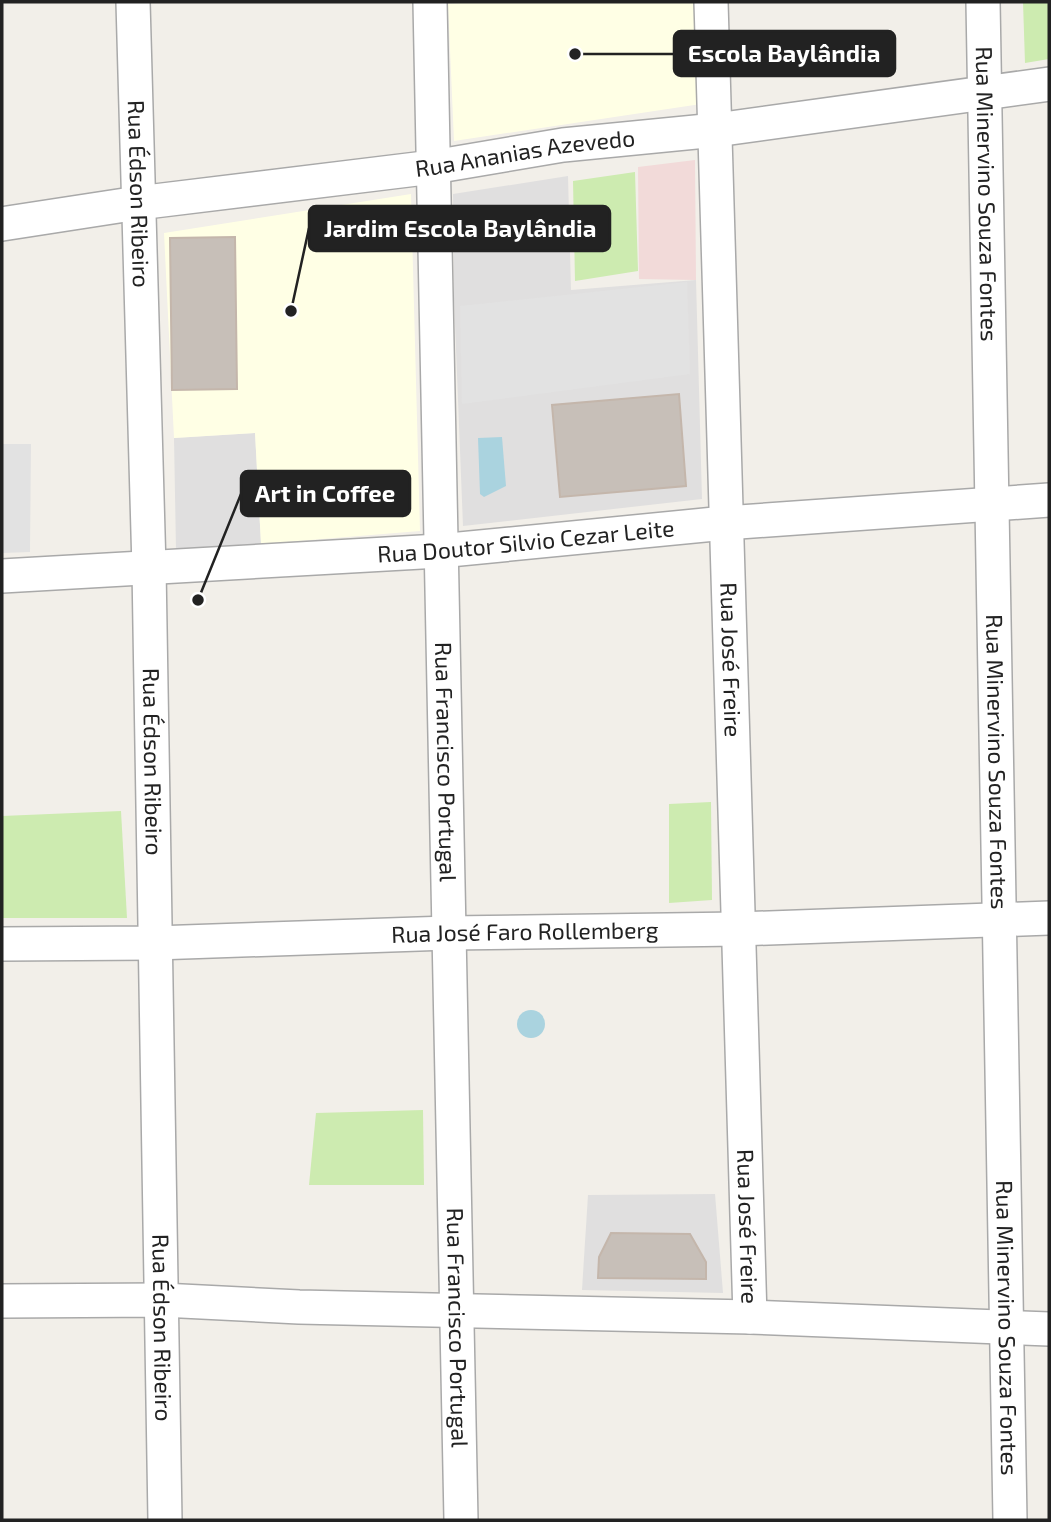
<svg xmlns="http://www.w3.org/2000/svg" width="1051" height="1522" viewBox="0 0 1051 1522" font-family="'Exo 2',sans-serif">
  <rect width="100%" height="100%" fill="#f2efe9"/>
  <g fill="#e0dfdf">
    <polygon points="568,176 571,290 696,280 702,499 463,526 454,299 453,194"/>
    <polygon points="255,433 261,544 176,549 174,438"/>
    <polygon points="715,1194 723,1293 582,1290 588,1195"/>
  </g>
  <polygon fill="#f2dad9" points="695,160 696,280 639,279 638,167"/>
  <g fill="#ffffe5">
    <polygon points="475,2 697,2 701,104 454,141 448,4"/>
    <polygon points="411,194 420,531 261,544 255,433 174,438 164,233"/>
  </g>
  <g fill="#cdebb0">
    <polygon points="1023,2 1049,2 1049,59 1025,63"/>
    <polygon points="635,172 638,271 575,281 573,181"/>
    <polygon points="711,802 712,900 669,903 669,804"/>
    <polygon points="121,811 127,918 2,918 2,816"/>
    <polygon points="423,1110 424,1185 309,1185 316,1113"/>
  </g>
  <g fill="#e2e2e2">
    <polygon points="687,282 690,374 462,404 460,306"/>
    <polygon points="2,444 31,444 30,552 2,553"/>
  </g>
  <g fill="#aad3df">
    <polygon points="502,437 506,486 484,497 480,494 478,438"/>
    <circle cx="531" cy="1024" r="14"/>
  </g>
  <g fill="#c7bfb8" stroke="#c4b6ab" stroke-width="2">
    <polygon points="235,237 237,389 172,390 170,238"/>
    <polygon points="679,394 686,486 560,497 552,405"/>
    <polygon points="611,1233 690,1234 706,1262 706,1279 598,1278 599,1257"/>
  </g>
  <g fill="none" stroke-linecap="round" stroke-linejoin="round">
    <defs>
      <g id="minor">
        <path id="s1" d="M133 2 149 568 165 1520"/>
        <path id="s2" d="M430 2 461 1520"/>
        <path id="s3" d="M711 2 750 1317"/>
        <path id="s4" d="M983 2 1010 1520"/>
        <path id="s5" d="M2 224 138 203 433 167 563 145 716 130 1049 84"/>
        <path id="s6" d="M2 576 439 551 725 523 1049 500"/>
        <path id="s7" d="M2 944 155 943 448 933 738 929 1049 918"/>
        <polyline points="2,1301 162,1300 299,1307 750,1317 1049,1329"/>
      </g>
    </defs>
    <use href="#minor" stroke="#a9a9a9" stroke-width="36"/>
    <use href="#minor" stroke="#fff" stroke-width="33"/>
  </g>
  <g text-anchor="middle" stroke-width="5" stroke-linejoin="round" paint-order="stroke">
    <g font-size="23" fill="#222" stroke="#fff">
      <text dy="8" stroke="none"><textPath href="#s5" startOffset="528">Rua Ananias Azevedo</textPath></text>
      <text dy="8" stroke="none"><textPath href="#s1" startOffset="192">Rua Édson Ribeiro</textPath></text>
      <text dy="8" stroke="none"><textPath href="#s4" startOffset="192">Rua Minervino Souza Fontes</textPath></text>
      <text dy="8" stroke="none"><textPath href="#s6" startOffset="525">Rua Doutor Silvio Cezar Leite</textPath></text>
      <text dy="8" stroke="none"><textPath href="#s3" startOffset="658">Rua José Freire</textPath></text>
      <text dy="8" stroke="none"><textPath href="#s1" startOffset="760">Rua Édson Ribeiro</textPath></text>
      <text dy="8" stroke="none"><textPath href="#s2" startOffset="760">Rua Francisco Portugal</textPath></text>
      <text dy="8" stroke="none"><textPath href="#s4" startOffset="760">Rua Minervino Souza Fontes</textPath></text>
      <text dy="8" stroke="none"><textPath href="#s7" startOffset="523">Rua José Faro Rollemberg</textPath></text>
      <text dy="8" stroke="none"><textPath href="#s3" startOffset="1225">Rua José Freire</textPath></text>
      <text dy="8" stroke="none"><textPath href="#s1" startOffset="1326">Rua Édson Ribeiro</textPath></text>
      <text dy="8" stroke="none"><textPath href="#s2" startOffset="1326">Rua Francisco Portugal</textPath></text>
      <text dy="8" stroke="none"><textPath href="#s4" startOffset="1326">Rua Minervino Souza Fontes</textPath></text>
    </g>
  </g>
  <path fill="none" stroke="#222" stroke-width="2.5" d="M575 54L674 54M291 311L309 228M198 600L241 494"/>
  <g fill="#222" stroke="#fff" stroke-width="2.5">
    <circle cx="575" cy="54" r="7"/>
    <circle cx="291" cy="311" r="7"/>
    <circle cx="198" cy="600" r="7"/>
  </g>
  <g fill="#222" stroke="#222" stroke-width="2.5">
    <rect x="674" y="31" width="221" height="45" rx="7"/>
    <rect x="309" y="206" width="301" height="45" rx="7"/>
    <rect x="241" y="471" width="169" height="45" rx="7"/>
  </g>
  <g font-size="24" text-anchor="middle" font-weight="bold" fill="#fff">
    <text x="784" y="62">Escola Baylândia</text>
    <text x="460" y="237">Jardim Escola Baylândia</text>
    <text x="325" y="502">Art in Coffee</text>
  </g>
  <rect width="1051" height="1522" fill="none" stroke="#222222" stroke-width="7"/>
</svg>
